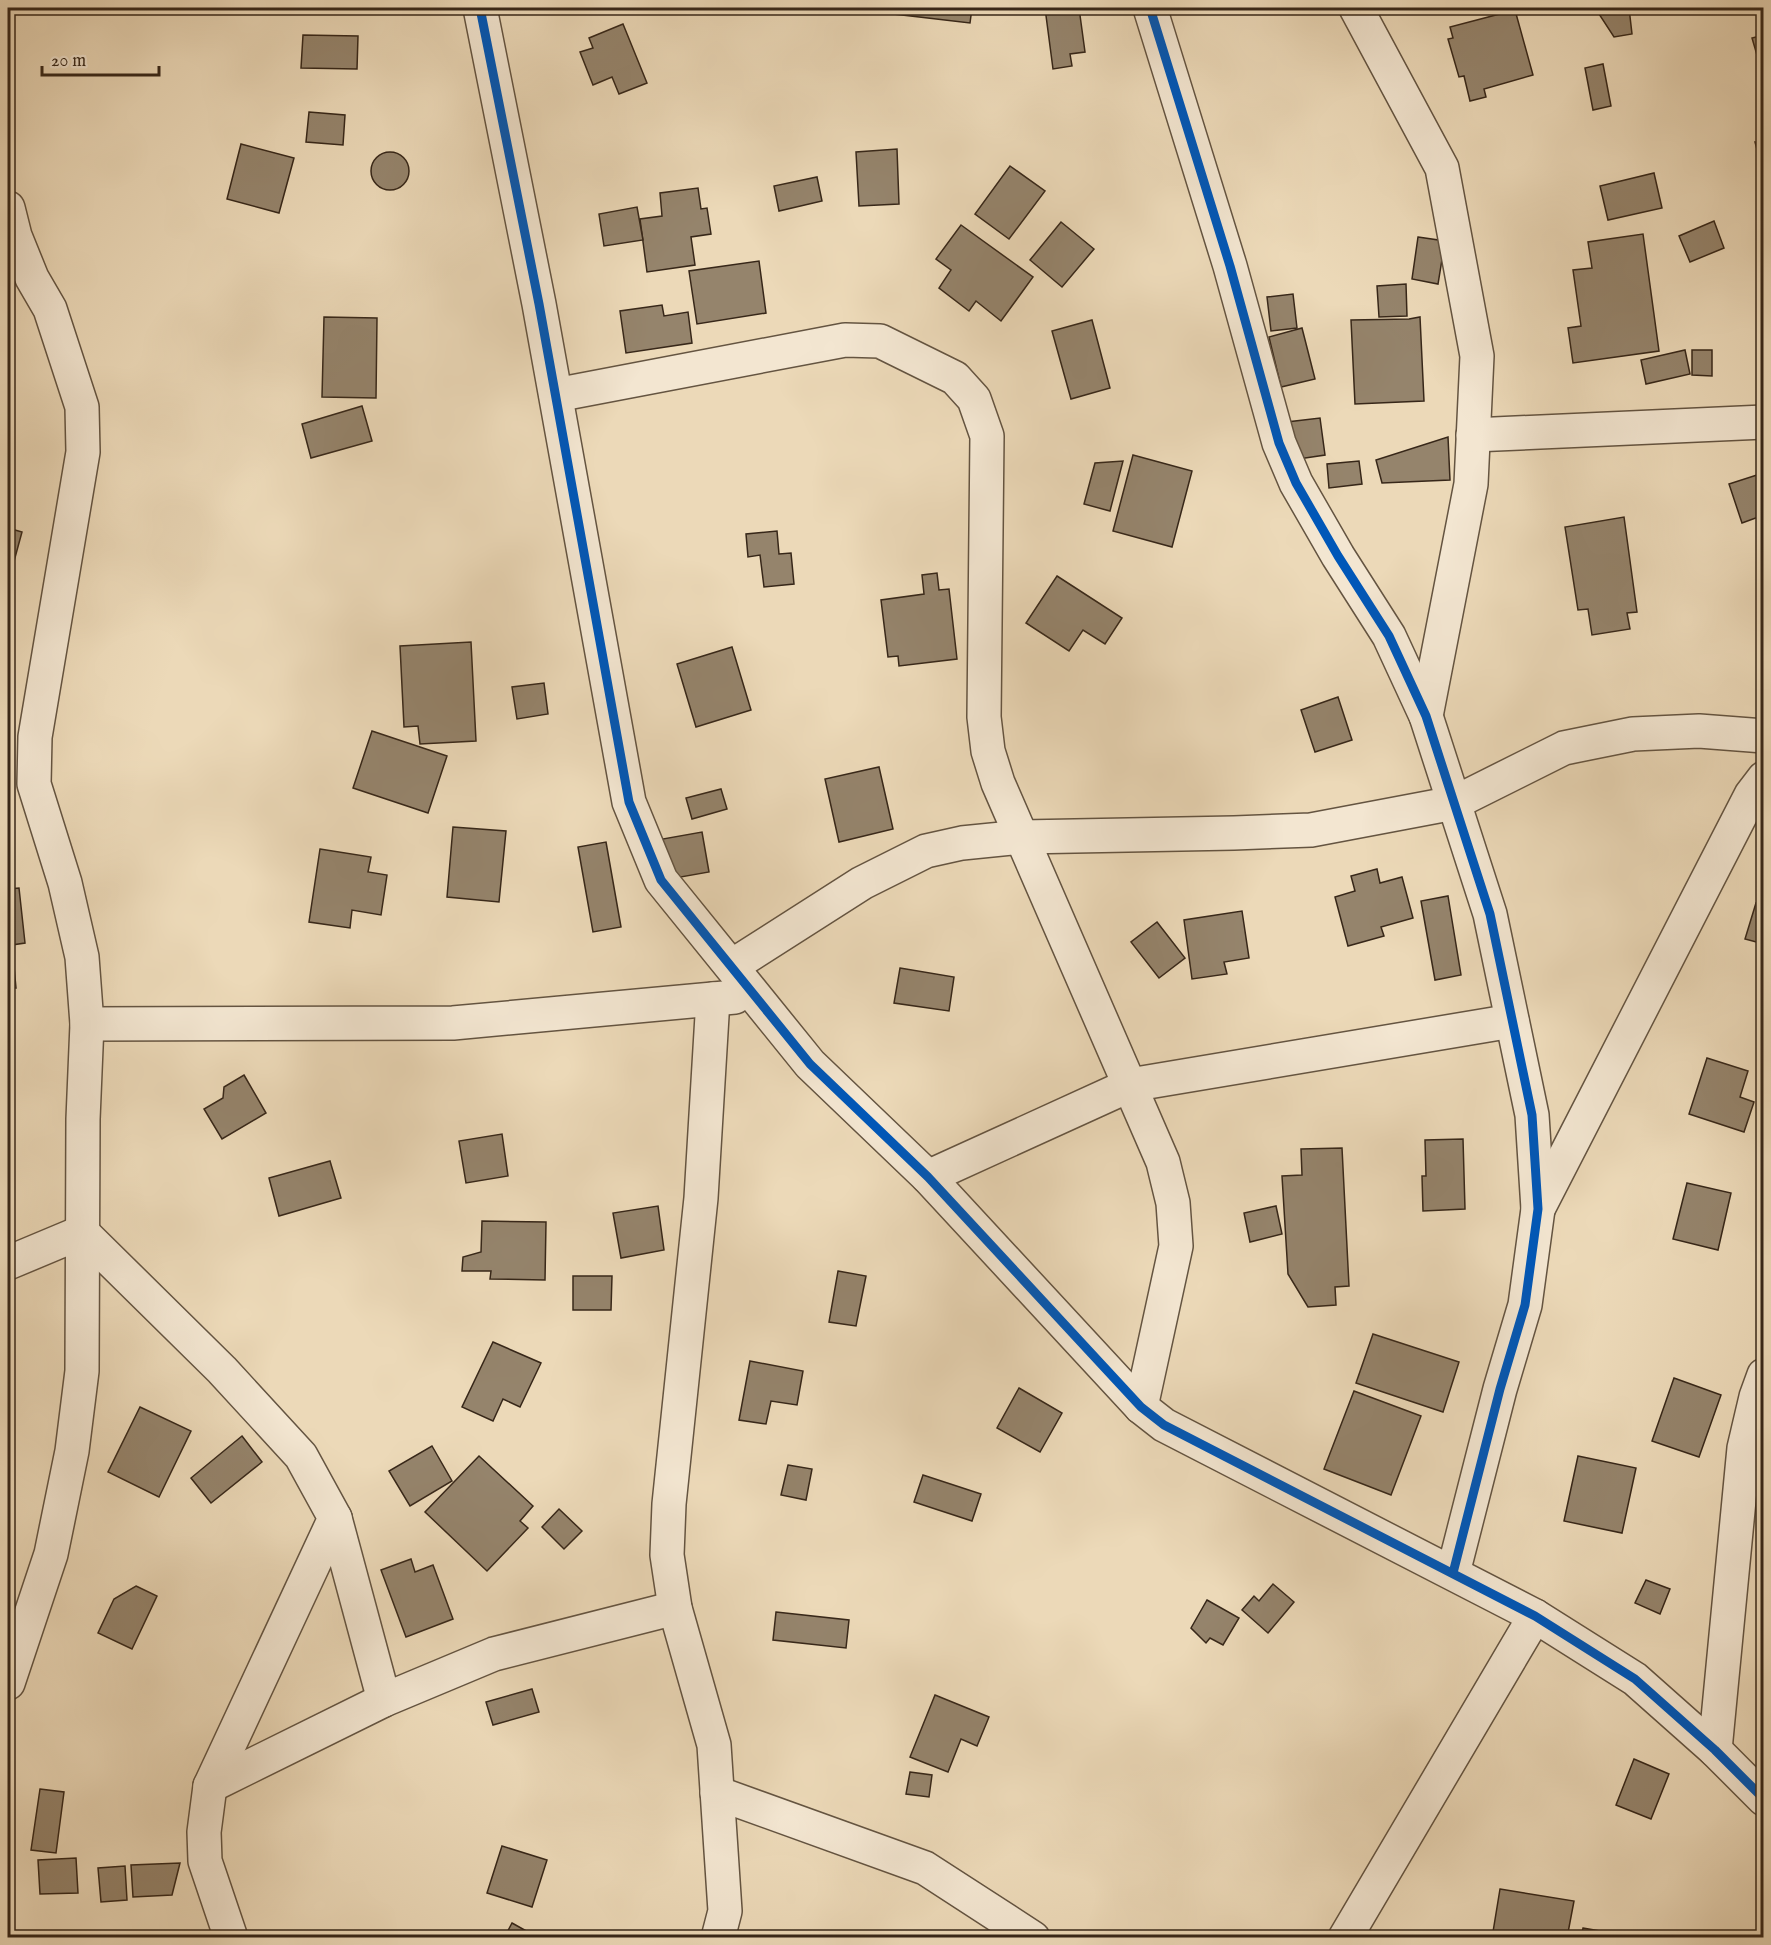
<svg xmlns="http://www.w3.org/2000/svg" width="1771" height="1945" viewBox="0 0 1771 1945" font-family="'IM FELL English',serif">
  <rect width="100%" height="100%" fill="#ecd9b8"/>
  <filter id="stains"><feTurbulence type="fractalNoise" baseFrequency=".00333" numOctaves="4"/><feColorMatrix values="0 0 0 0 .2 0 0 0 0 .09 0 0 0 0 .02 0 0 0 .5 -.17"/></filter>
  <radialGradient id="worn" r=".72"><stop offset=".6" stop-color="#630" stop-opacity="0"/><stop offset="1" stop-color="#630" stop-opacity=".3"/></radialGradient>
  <g fill="#95846c" stroke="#372719" stroke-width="1.5">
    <polygon points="895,8 972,8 970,23 894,14"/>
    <polygon points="1045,8 1079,8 1085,52 1070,54 1072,66 1053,69"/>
    <polygon points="1608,8 1629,8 1632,34 1614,37 1599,14"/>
    <polygon points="1515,10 1533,75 1484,89 1486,97 1470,101 1464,76 1459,77 1448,39 1453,38 1450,27"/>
    <polygon points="623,24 647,83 619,94 612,77 593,85 580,52 593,48 589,38"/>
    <polygon points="303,35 358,36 357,69 301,68"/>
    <polygon points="1764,35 1764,79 1752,38"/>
    <polygon points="1603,64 1611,106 1593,110 1585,68"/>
    <polygon points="309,112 345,115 343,145 306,142"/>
    <polygon points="1755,142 1764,142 1764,165 1761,165"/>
    <polygon points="241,144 294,158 279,213 227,199"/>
    <polygon points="897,149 899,204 859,206 856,152"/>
    <circle cx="390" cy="171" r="19"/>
    <polygon points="1010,166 1045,191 1009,239 975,214"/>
    <polygon points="1654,173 1662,208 1608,220 1600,186"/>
    <polygon points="817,177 822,201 779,211 774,186"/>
    <polygon points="698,188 701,209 707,208 711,234 691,237 695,265 647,272 640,219 662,216 660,193"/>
    <polygon points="637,207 643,240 604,246 599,214"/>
    <polygon points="1714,221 1724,248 1690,262 1679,236"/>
    <polygon points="1061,222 1094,249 1062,287 1030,260"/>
    <polygon points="961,225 1033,277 1001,321 976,301 969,311 939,288 951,270 936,259"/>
    <polygon points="1643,234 1659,351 1573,363 1568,328 1581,326 1573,270 1592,268 1588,242"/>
    <polygon points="1418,237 1445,241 1438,284 1412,279"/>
    <polygon points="759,261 766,313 697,324 689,271"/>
    <polygon points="1406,284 1407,316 1379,317 1377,286"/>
    <polygon points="1293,294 1297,328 1271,331 1267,297"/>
    <polygon points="662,305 664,316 688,312 692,343 626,353 620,311"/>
    <polygon points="324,317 377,318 376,398 322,397"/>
    <polygon points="1420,317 1424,401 1355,404 1351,320 1409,319"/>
    <polygon points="1092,320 1110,388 1071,399 1052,331"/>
    <polygon points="1302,328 1315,379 1281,387 1269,337"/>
    <polygon points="1685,350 1690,374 1646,384 1641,360"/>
    <polygon points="1692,350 1712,350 1712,376 1692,375"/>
    <polygon points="362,406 372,441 311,458 302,424"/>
    <polygon points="1320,418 1325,455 1292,460 1287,422"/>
    <polygon points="1448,437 1450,480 1382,483 1376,460"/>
    <polygon points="1133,455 1192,471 1172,547 1113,531"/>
    <polygon points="1123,461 1110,511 1084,504 1095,463"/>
    <polygon points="1359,461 1362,484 1329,488 1327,464"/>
    <polygon points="1763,473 1764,515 1742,523 1729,484"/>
    <polygon points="1624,517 1637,612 1627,613 1630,629 1592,635 1588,609 1578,610 1565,527"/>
    <polygon points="8,528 22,532 10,576 8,575"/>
    <polygon points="777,531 779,554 791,553 794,584 764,587 760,555 748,557 746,534"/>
    <polygon points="937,573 939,590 949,589 957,659 899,666 898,656 888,657 881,600 924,594 922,575"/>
    <polygon points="1057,576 1122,618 1105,644 1083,630 1069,651 1026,623"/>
    <polygon points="471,642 476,741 420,744 418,726 404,727 400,646"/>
    <polygon points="732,647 751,710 696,727 677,664"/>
    <polygon points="544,683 548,714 517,719 512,687"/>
    <polygon points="1338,697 1352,740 1315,752 1301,710"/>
    <polygon points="372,731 447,756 428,813 353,788"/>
    <polygon points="879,767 893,829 839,842 825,779"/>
    <polygon points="721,789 727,809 692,819 686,798"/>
    <polygon points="453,827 506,831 499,902 447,897"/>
    <polygon points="702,832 709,872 664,880 657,840"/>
    <polygon points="606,842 621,927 593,932 578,847"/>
    <polygon points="320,849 371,857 368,872 387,875 381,915 352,910 350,928 309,922"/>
    <polygon points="1377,869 1380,883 1402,877 1413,918 1381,927 1384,936 1348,946 1335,897 1355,891 1351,876"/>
    <polygon points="19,888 25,943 12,945 16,988 8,988 8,889"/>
    <polygon points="1448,896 1461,975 1435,980 1421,901"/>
    <polygon points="1756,903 1764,905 1764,944 1745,939"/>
    <polygon points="1242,911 1249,958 1224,962 1227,974 1192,979 1184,920"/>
    <polygon points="1157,922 1185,958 1159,978 1131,942"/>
    <polygon points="900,968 954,977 949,1011 894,1003"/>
    <polygon points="1707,1058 1748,1071 1740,1097 1754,1102 1744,1132 1689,1114"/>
    <polygon points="244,1075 266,1113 222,1139 204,1109 223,1098 224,1087"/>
    <polygon points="502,1134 508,1176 466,1183 459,1141"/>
    <polygon points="1463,1139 1465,1209 1423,1211 1422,1176 1426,1176 1425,1140"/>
    <polygon points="1342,1148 1349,1286 1335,1287 1336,1305 1308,1307 1288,1274 1282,1176 1302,1175 1301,1149"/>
    <polygon points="330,1161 341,1198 279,1216 269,1178"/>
    <polygon points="1687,1183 1731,1193 1718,1250 1673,1239"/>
    <polygon points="658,1206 664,1250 621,1258 613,1213"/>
    <polygon points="1276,1206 1282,1234 1250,1242 1244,1213"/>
    <polygon points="482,1221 546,1222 545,1280 490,1279 491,1271 462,1271 463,1257 481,1252"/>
    <polygon points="838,1271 866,1276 856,1326 829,1322"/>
    <polygon points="573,1276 612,1276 611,1310 573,1310"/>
    <polygon points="1373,1334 1459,1362 1443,1412 1356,1383"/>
    <polygon points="493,1342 541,1363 520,1407 503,1399 493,1421 462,1407"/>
    <polygon points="750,1361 803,1371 797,1405 771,1401 766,1424 739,1420"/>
    <polygon points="1674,1378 1721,1395 1699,1457 1652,1441"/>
    <polygon points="1019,1388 1062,1413 1040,1452 997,1428"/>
    <polygon points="1354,1391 1421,1416 1391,1495 1324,1469"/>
    <polygon points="140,1407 191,1431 159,1497 108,1472"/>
    <polygon points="242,1436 262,1462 211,1503 191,1478"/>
    <polygon points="432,1446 452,1481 410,1506 389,1471"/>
    <polygon points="479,1456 533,1506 520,1521 528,1528 487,1571 425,1512"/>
    <polygon points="1578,1456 1636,1468 1622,1533 1564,1521"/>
    <polygon points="788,1465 812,1469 806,1500 781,1495"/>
    <polygon points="923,1475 981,1494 972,1521 914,1502"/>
    <polygon points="559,1509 582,1531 564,1549 542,1527"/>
    <polygon points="411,1559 415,1572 433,1565 453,1619 406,1637 381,1570"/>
    <polygon points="1646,1580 1670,1589 1660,1614 1635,1603"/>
    <polygon points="1273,1584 1294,1602 1268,1633 1242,1610 1254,1596 1259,1601"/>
    <polygon points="136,1586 157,1596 132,1649 98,1633 114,1599"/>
    <polygon points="1207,1600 1239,1618 1223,1645 1210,1638 1206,1643 1191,1628"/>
    <polygon points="776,1612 849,1620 846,1648 773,1640"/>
    <polygon points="532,1689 539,1712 493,1725 486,1702"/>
    <polygon points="935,1695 989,1717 977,1746 961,1739 948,1772 910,1757"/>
    <polygon points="1634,1759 1669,1774 1651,1819 1616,1805"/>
    <polygon points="910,1772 932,1775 929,1797 906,1794"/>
    <polygon points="40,1789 64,1792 56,1853 31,1850"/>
    <polygon points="502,1846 547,1860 532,1907 487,1893"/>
    <polygon points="76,1858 78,1893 40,1894 38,1860"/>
    <polygon points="180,1863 172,1895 133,1897 131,1865"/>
    <polygon points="125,1866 127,1900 101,1902 98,1868"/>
    <polygon points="1500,1889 1574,1901 1567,1938 1492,1938"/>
    <polygon points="512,1923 539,1938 504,1938"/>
    <polygon points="1583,1928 1618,1934 1617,1938 1581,1938"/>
  </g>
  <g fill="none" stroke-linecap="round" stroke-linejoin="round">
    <defs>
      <g id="street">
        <polyline points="480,8 539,304 629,802 661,880 810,1064 928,1177 1141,1407 1164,1425 1535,1616 1635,1679 1715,1750 1764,1799"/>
        <polyline points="1150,8 1230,266 1279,443 1296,483 1338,556 1389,636 1426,716 1490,914 1532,1115 1538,1209 1525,1305 1500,1389 1453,1573"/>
        <polyline points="1356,8 1442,168 1477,356 1471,484 1426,716"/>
        <polyline points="8,208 15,236 32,278 50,309 82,407 83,452 35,737 34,784 65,883 82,957 87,1024 83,1119 82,1371 72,1451 51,1554 8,1683"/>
        <polyline points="556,395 845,340 880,341 955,378 974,399 987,436 984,717 988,751 998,783 1163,1162 1173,1203 1176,1246 1141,1407"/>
        <polyline points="1473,435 1764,422"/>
        <polyline points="732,966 862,883 926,851 962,843 1022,837 1234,833 1311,830 1454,803 1564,748 1633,734 1699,731 1764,736"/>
        <polyline points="713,999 701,1198 669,1504 667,1555 675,1608 714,1745 725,1911 718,1938"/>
        <polyline points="87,1024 453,1023 735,997"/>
        <polyline points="928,1177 1130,1085 1512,1021"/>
        <polyline points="1538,1209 1751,795 1764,778"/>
        <polyline points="82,1232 222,1370 301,1456 335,1518 210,1786 204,1832 205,1861 231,1938"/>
        <polyline points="8,1263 82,1232"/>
        <polyline points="335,1518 384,1700"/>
        <polyline points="1715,1750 1744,1448 1756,1397 1764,1375"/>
        <polyline points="210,1786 384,1700 494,1654 675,1608"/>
        <polyline points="717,1793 925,1868 1033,1938"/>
        <polyline points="1345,1938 1535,1616"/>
      </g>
    </defs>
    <use href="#street" stroke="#645441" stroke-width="36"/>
    <use href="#street" stroke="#f3e6d1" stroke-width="33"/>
    <defs>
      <g id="cycleway">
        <polyline points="480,8 539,304 629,802 661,880 810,1064 928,1177 1141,1407 1164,1425 1535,1616 1635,1679 1715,1750 1764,1799"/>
        <polyline points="1150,8 1230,266 1279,443 1296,483 1338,556 1389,636 1426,716 1490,914 1532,1115 1538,1209 1525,1305 1500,1389 1453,1573"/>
      </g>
    </defs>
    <use href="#cycleway" stroke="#f3e6d1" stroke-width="13"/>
    <use href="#cycleway" stroke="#0057b8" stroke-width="9"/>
  </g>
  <rect width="1771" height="1945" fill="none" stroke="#ecd9b8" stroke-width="30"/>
  <rect x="9" y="9" width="1753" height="1927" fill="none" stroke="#372719" stroke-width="3"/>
  <rect x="15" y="15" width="1741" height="1915" fill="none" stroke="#372719" stroke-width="1.5"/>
  <path d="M42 66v9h117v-9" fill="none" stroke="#372719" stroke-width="3"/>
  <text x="51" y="66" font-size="18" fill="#372719" stroke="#f3e6d1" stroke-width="4.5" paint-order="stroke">20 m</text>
  <rect width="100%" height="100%" filter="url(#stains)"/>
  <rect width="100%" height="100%" fill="url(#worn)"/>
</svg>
